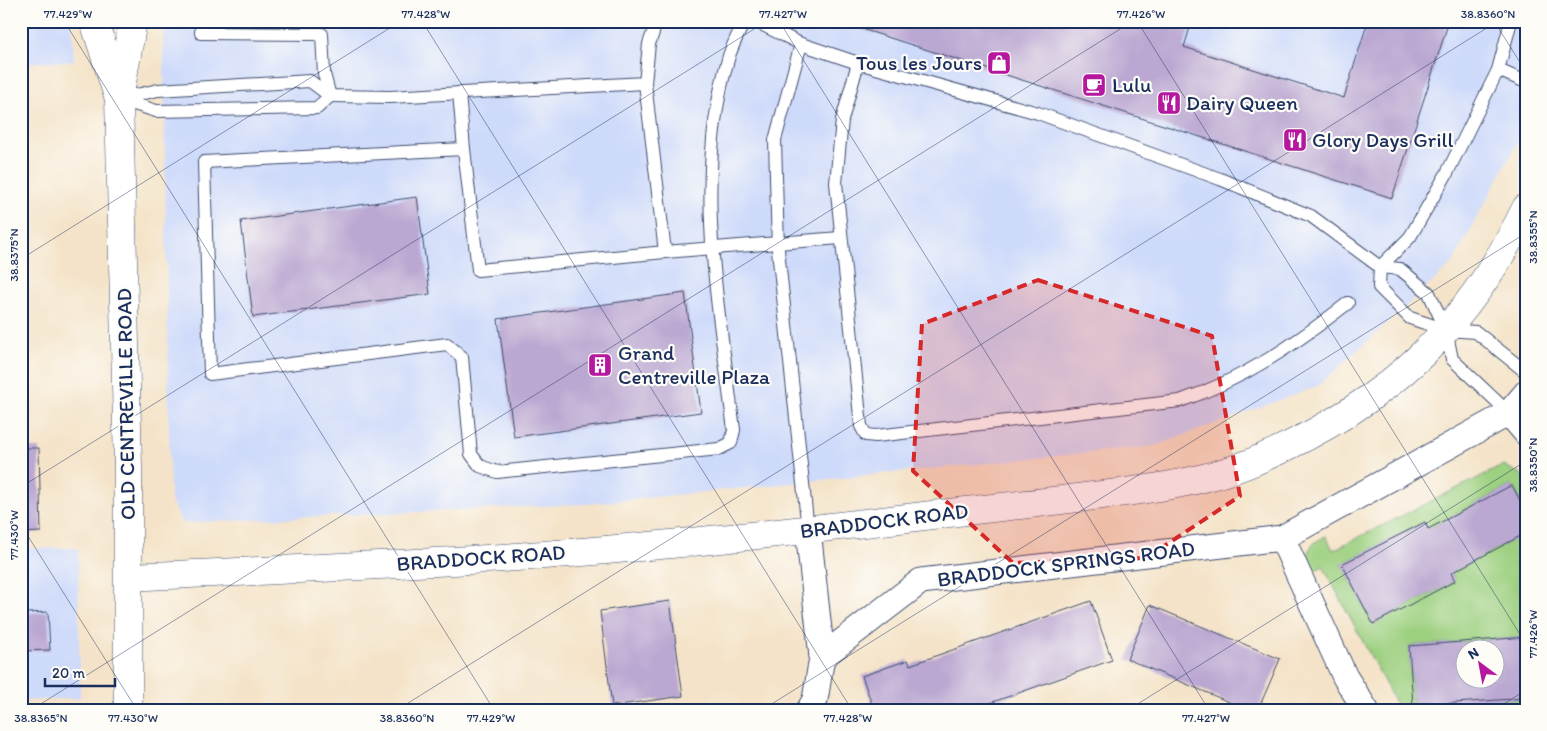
<svg xmlns="http://www.w3.org/2000/svg" width="1547" height="731" viewBox="0 0 1547 731" font-family="Itim,sans-serif">
  <rect width="100%" height="100%" fill="#fdfcf7"/>
  <filter id="ink" filterUnits="userSpaceOnUse"><feTurbulence type="fractalNoise" baseFrequency=".02" numOctaves="2"/><feDisplacementMap in="SourceGraphic" scale="10" xChannelSelector="R" yChannelSelector="G"/><feConvolveMatrix kernelMatrix="1 2 1 2 8 2 1 2 1" color-interpolation-filters="sRGB"/></filter>
  <filter id="wash" filterUnits="userSpaceOnUse"><feTurbulence type="fractalNoise" baseFrequency=".0096" numOctaves="4" result="noise"/><feDisplacementMap in="SourceGraphic" scale="20" xChannelSelector="R" yChannelSelector="G"/><feGaussianBlur stdDeviation="1.12" result="paint"/><feColorMatrix in="noise" values="0 0 0 0 0 0 0 0 0 0 0 0 0 0 0 0 0 1.4 0 .05"/><feComposite in="paint" operator="in"/></filter>
  <g filter="url(#wash)">
    <rect width="100%" height="100%" fill="#f4e3c8"/>
    <g fill="#cedafa">
      <polygon points="21,21 72,21 74,61 21,63"/>
      <polygon points="163,21 1526,21 1526,127 1452,264 1318,386 1155,446 587,504 182,523 170,499"/>
      <polygon points="78,548 80,698 21,701 21,549"/>
    </g>
    <path fill="#9dd080" stroke="#5c806f" d="M1504 465 1526 478V511L1512 485 1428 529 1424 522 1342 564 1373 624 1455 581 1451 573 1526 533V637L1409 646 1413 706 1526 698V708L1399 710 1323 566 1312 572 1305 561C1309 547 1313 542 1326 536L1333 550Z"/>
    <g id="blocks">
      <g fill="#bba8d2" fill-rule="evenodd">
        <polygon points="1192,21 1184,47 1344,98 1368,21 1449,21 1392,198 840,22"/>
        <polygon points="417,197 430,294 253,317 241,221"/>
        <polygon points="685,293 701,412 514,437 498,319"/>
        <polygon points="21,448 39,448 41,532 21,533"/>
        <polygon points="1512,485 1526,512 1526,533 1451,573 1455,581 1373,624 1342,564 1425,522 1428,529"/>
        <polygon points="21,582 26,582 27,613 48,612 50,650 21,651"/>
        <polygon points="670,601 683,696 612,706 600,611"/>
        <polygon points="1091,601 1112,660 970,710 874,710 862,676 908,660 910,665"/>
        <polygon points="1150,605 1280,659 1258,710 1248,710 1127,659"/>
        <path d="M1526 637V698L1413 706 1409 646ZM1464 648H1494V678H1464Z"/>
      </g>
    </g>
  </g>
  <g filter="url(#ink)">
    <use href="#blocks" fill-opacity="0" stroke="#3c4a6e" stroke-width="1"/>
    <g fill="none" stroke-linecap="round" stroke-linejoin="round">
      <defs>
        <g id="service">
          <polyline points="202,21 201,33 322,34 324,74 330,96"/>
          <polyline points="755,21 801,44 858,63 1038,113 1220,179 1311,216 1380,267 1400,269 1429,293 1446,330 1452,359 1509,413"/>
          <polyline points="1511,21 1498,70 1447,173 1410,237 1380,267 1379,287 1410,318 1446,330 1476,332 1526,372"/>
          <polyline points="801,44 775,140 778,250 808,530"/>
          <path d="M858 63 842 120 836 183 861 426 866 435 876 436 1180 401C1245 379 1295 344 1348 303"/>
          <polyline points="1498,70 1526,82"/>
          <path d="M645 83 665 252 478 270 464 149 204 162 210 374 447 344 462 357 471 454 480 466 497 472 719 449 731 443 734 430C719 307 692 178 729 56 733 44 739 33 744 21"/>
          <polyline points="459,93 464,149"/>
          <polyline points="119,99 158,90 310,81 330,96 390,97 645,83 649,44 657,21"/>
          <polyline points="119,99 156,111 317,108 330,96"/>
          <polyline points="665,252 840,238"/>
        </g>
        <g id="minor">
          <polyline points="1509,413 1526,433"/>
          <polyline points="808,530 822,657 921,581 1282,538 1509,413 1526,393"/>
          <polyline points="1282,538 1345,677 1366,710"/>
          <polyline points="809,710 815,700 822,657"/>
        </g>
        <g id="tertiary">
          <polyline points="94,21 118,96"/>
          <path d="M130 577C254 571 378 566 502 558 651 548 800 531 949 513 994 508 1039 503 1085 497 1145 490 1207 483 1262 458 1386 404 1467 329 1526 208"/>
          <polyline points="128,710 128,466 119,99 133,21"/>
        </g>
      </defs>
      <use href="#service" stroke="#3c4a6e" stroke-width="14"/>
      <use href="#minor" stroke="#3c4a6e" stroke-width="27"/>
      <use href="#tertiary" stroke="#3c4a6e" stroke-width="29"/>
      <use href="#service" stroke="#fff" stroke-width="12"/>
      <use href="#minor" stroke="#fff" stroke-width="25"/>
      <use href="#tertiary" stroke="#fff" stroke-width="28"/>
    </g>
  </g>
  <path fill="#d62828" fill-opacity="0.2" stroke="#d62828" stroke-width="4" stroke-dasharray="10 6" stroke-linejoin="round" d="M1038 280 1212 336 1240 496 1146 558 1013 563 913 471 922 324Z"/>
  <path fill="none" stroke="#1b2f5e" stroke-width="1" stroke-opacity="0.45" d="M64 21 494 710M422 21 852 710M779 21 1209 710M1137 21 1526 644M1494 21 1526 72M21 30 35 21M21 259 401 21M21 487 767 21M21 525 137 710M31 710 1133 21M397 710 1498 21M762 710 1526 233M1128 710 1526 461M1494 710 1526 690"/>
  <defs>
    <symbol id="shop-square" viewBox="-11 -11 22 22"><rect x="-9" y="-9" width="18" height="18" rx="4" fill="#b5179e" stroke="#fdfcf7"/><path d="M-5-2.5h2.3a2.7 3.5 0 0 1 5.4 0H5L5.5 6h-11ZM-1.5-2.5h3a1.5 2.3 0 0 0-3 0Z" fill="#fff"/></symbol>
    <symbol id="cafe-square" viewBox="-11 -11 22 22"><rect x="-9" y="-9" width="18" height="18" rx="4" fill="#b5179e" stroke="#fdfcf7"/><path d="M-5.5-4.5H6V0H3Q3 3.5 0 3.5H-2.5Q-5.5 3.5-5.5 0ZM3-3.2v2h1.7v-2ZM-6 4.5H4V6H-6Z" fill="#fff"/></symbol>
    <symbol id="restaurant-square" viewBox="-11 -11 22 22"><rect x="-9" y="-9" width="18" height="18" rx="4" fill="#b5179e" stroke="#fdfcf7"/><path d="M-5-6h1v4h1v-4h1v4h1v-4h1v5L-1.5 .5V6h-2V.5L-5-1ZM5-6V6H3V1.5H1.5Q1.5-4 5-6Z" fill="#fff"/></symbol>
    <symbol id="building-square" viewBox="-11 -11 22 22"><rect x="-9" y="-9" width="18" height="18" rx="4" fill="#b5179e" stroke="#fdfcf7"/><path d="M-4-6H4V6H1V3H-1V6H-4ZM-2.5-4.3h1.7v1.8h-1.7ZM.8-4.3h1.7v1.8H.8ZM-2.5-1h1.7V.8h-1.7ZM.8-1h1.7V.8H.8Z" fill="#fff"/></symbol>
  </defs>
  <g fill-rule="evenodd">
    <use href="#shop-square" x="985" y="49" width="28" height="28"/>
    <use href="#cafe-square" x="1080" y="71" width="28" height="28"/>
    <use href="#restaurant-square" x="1155" y="89" width="28" height="28"/>
    <use href="#restaurant-square" x="1281" y="126" width="28" height="28"/>
    <use href="#building-square" x="586" y="351" width="28" height="28"/>
  </g>
  <g text-anchor="middle" stroke-width="4.5" stroke-linejoin="round" paint-order="stroke">
    <g font-size="21" fill="#1b2f5e" stroke="#fdfcf7" text-anchor="start">
      <text x="982" y="70" text-anchor="end">Tous les Jours</text>
      <text x="1112" y="92">Lulu</text>
      <text x="1186" y="110">Dairy Queen</text>
      <text x="1312" y="147">Glory Days Grill</text>
      <text x="618" y="360">Grand<tspan x="618" dy="24">Centreville Plaza</tspan></text>
    </g>
    <g font-size="21" fill="#1b2f5e" stroke="#fdfcf7">
      <text transform="translate(126 404) rotate(-91)" y="7">OLD CENTREVILLE ROAD</text>
      <text transform="translate(884 521) rotate(-7)" y="7">BRADDOCK ROAD</text>
      <text transform="translate(481 558) rotate(-4)" y="7">BRADDOCK ROAD</text>
      <text transform="translate(1066 564) rotate(-7)" y="7">BRADDOCK SPRINGS ROAD</text>
    </g>
  </g>
  <rect width="1547" height="731" fill="none" stroke="#fdfcf7" stroke-width="55"/>
  <g transform="translate(1480 664) rotate(328)"><circle r="24" fill="#fdfcf7" stroke="#a3aaba"/>
  <path d="M0-4L9 19L0 12L-9 19Z" fill="#b5179e"/>
  <text y="-8" font-size="14" font-weight="bold" text-anchor="middle" fill="#1b2f5e">N</text>
  </g>
  <path d="M45 678v8h70v-8" fill="none" stroke="#1b2f5e" stroke-width="2.5"/>
  <text x="52" y="678" font-size="15" fill="#1b2f5e" stroke="#fdfcf7" stroke-width="4" paint-order="stroke">20 m</text>
  <rect x="28" y="28" width="1492" height="676" fill="none" stroke="#1b2f5e" stroke-width="2"/>
  <g font-size="12" text-anchor="middle" fill="#1b2f5e">
    <text x="68" y="18">77.429°W</text>
    <text x="426" y="18">77.428°W</text>
    <text x="783" y="18">77.427°W</text>
    <text x="1141" y="18">77.426°W</text>
    <text x="1488" y="18">38.8360°N</text>
    <text transform="translate(1533 237) rotate(-90)" y="4">38.8355°N</text>
    <text transform="translate(14 255) rotate(-90)" y="4">38.8375°N</text>
    <text transform="translate(1533 465) rotate(-90)" y="4">38.8350°N</text>
    <text transform="translate(14 535) rotate(-90)" y="4">77.430°W</text>
    <text transform="translate(1533 634) rotate(-90)" y="4">77.426°W</text>
    <text x="41" y="722">38.8365°N</text>
    <text x="133" y="722">77.430°W</text>
    <text x="407" y="722">38.8360°N</text>
    <text x="491" y="722">77.429°W</text>
    <text x="848" y="722">77.428°W</text>
    <text x="1206" y="722">77.427°W</text>
  </g>
</svg>
